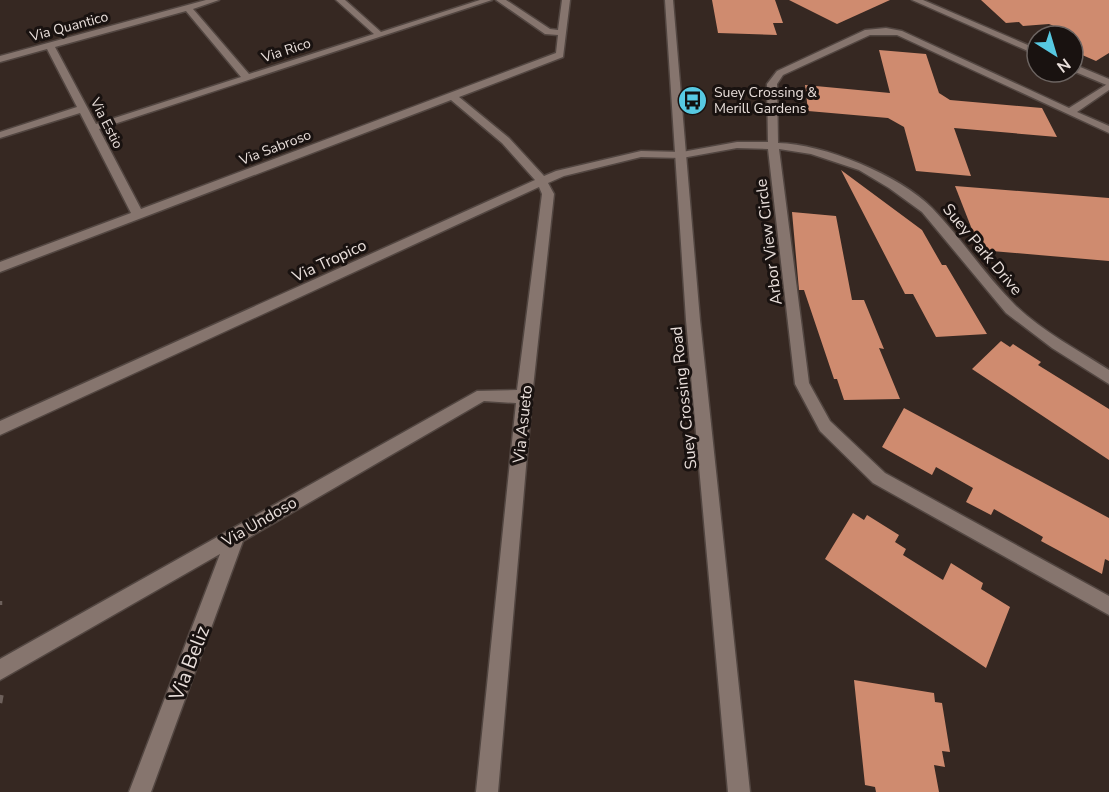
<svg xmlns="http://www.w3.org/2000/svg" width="1109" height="792" viewBox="0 0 1109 792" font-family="'Nunito Sans',sans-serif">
  <rect width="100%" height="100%" fill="#362822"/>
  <g fill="#cf8b6f">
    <polygon points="712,0 775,0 783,23 773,23 777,35 718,33"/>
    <polygon points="789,0 890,0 837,24"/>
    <polygon points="981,0 1109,0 1109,53 1096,61 1073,51 1073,34 1049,24 1023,26 1019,22 1006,23"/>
    <polygon points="879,50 926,54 939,93 950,100 1042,108 1057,137 954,128 971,176 916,171 904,127 888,118 808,111 805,85 890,93"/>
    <polygon points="841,170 922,230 942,265 946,265 987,334 936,337 913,294 905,294"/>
    <polygon points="955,186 1109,198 1109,261 980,250"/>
    <polygon points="792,212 836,216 852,300 864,300 884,349 879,348 900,399 844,400 837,379 834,379 804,290 799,290"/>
    <polygon points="1001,341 1010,347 1013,344 1041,362 1038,365 1109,409 1109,460 972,369"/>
    <polygon points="904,408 1109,518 1109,561 1105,559 1102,574 1041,541 1043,537 994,509 991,515 966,502 973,488 936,467 932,475 882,447"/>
    <polygon points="853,513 864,520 867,515 899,535 895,542 906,549 903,555 943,580 951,563 983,583 981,589 1010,607 986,668 825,559"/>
    <polygon points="854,680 934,693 935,702 942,703 950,752 942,751 945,767 934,765 939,792 876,792 875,787 865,785"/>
  </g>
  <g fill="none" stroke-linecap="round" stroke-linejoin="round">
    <defs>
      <path id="street" d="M206 0H219L193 9 249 74 374 34 336 0H345L381 32 480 0H492L99 129 141 209 556 53 558 35 545 34 496 0H506L550 29 558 30 562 0H570L563 57 459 97 509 138 544 176 556 171 641 151 682 152 737 142H768L767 84 777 71 865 30 886 28 902 31 1069 108 1109 83V90L1077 112 1109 126V133L897 35H870L783 75 777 84 778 143C824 144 899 175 932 208 961 238 985 275 1015 305 1042 331 1078 350 1109 370V384L1052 348 1006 313 922 212 889 188 859 170 811 154 779 149 809 383 830 421 885 473 1109 596V615L873 483 820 431 795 384 768 149 737 148 682 158 641 157 564 176 548 183 554 194 532 397 498 792H476L516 403 484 401 243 541 151 792H129L220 554 0 680V659L477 391 517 390 542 194 539 187 0 435V421L535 180 502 143 451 100 0 272V262L131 213 80 113 0 138V132L77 107 47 49 0 62V56ZM186 11 241 77 96 124 55 47Z"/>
      <g id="secondary">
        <polygon points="665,0 673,0 700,320 750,792 728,792 686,320"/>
        <polygon points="912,0 923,0 1037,49 1037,55"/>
        <polygon points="1073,64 1109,79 1109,86 1073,71"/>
      </g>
    </defs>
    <use href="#street" stroke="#524641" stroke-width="3"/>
    <use href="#secondary" stroke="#524641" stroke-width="3"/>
    <g stroke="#6d605b" stroke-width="4.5" stroke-dasharray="8 4" stroke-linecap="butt">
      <polyline points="0,601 0,605"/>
      <polyline points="0,703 2,692"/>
    </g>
    <use href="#street" fill="#86756e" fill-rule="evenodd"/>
    <use href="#secondary" fill="#86756e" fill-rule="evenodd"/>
  </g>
  <defs>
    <symbol id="bus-disc" viewBox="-11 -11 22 22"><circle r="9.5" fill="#57c9e2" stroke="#191210"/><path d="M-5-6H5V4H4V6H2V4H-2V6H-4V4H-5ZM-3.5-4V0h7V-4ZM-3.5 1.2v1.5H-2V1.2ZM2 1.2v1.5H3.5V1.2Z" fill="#111"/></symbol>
  </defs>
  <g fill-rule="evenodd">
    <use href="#bus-disc" x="676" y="84" width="33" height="33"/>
  </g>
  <g text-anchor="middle" stroke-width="6" stroke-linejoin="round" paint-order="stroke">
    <g font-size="14" fill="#e9dfdb" stroke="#191210">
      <text transform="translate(69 26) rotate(-15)" y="5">Via Quantico</text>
      <text transform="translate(286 50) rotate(-18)" y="5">Via Rico</text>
      <text transform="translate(107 123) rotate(63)" y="5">Via Estio</text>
      <text transform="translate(275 147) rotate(-21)" y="5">Via Sabroso</text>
    </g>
    <g font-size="14" fill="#e9dfdb" stroke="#191210" text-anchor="start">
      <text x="714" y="97">Suey Crossing &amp;<tspan x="714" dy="16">Merill Gardens</tspan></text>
    </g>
    <g font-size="16" fill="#e9dfdb" stroke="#191210">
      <text transform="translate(768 242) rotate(-97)" y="6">Arbor View Circle</text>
      <text transform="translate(983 249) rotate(50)" y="6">Suey Park Drive</text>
      <text transform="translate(329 260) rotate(-25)" y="6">Via Tropico</text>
      <text transform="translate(683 398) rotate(-96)" y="6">Suey Crossing Road</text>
      <text transform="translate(522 424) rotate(-84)" y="6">Via Asueto</text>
      <text transform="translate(259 521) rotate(-30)" y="6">Via Undoso</text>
    </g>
    <g font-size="20" fill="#e9dfdb" stroke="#191210">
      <text transform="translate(189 663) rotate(-69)" y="7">Via Beliz</text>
    </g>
  </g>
  <g transform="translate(1055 54) rotate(143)"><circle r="28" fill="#191210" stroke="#6c6461" stroke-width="1.5"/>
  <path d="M0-4.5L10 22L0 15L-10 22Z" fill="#57c9e2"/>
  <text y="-9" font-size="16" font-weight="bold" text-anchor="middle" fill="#e9dfdb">N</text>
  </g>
</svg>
